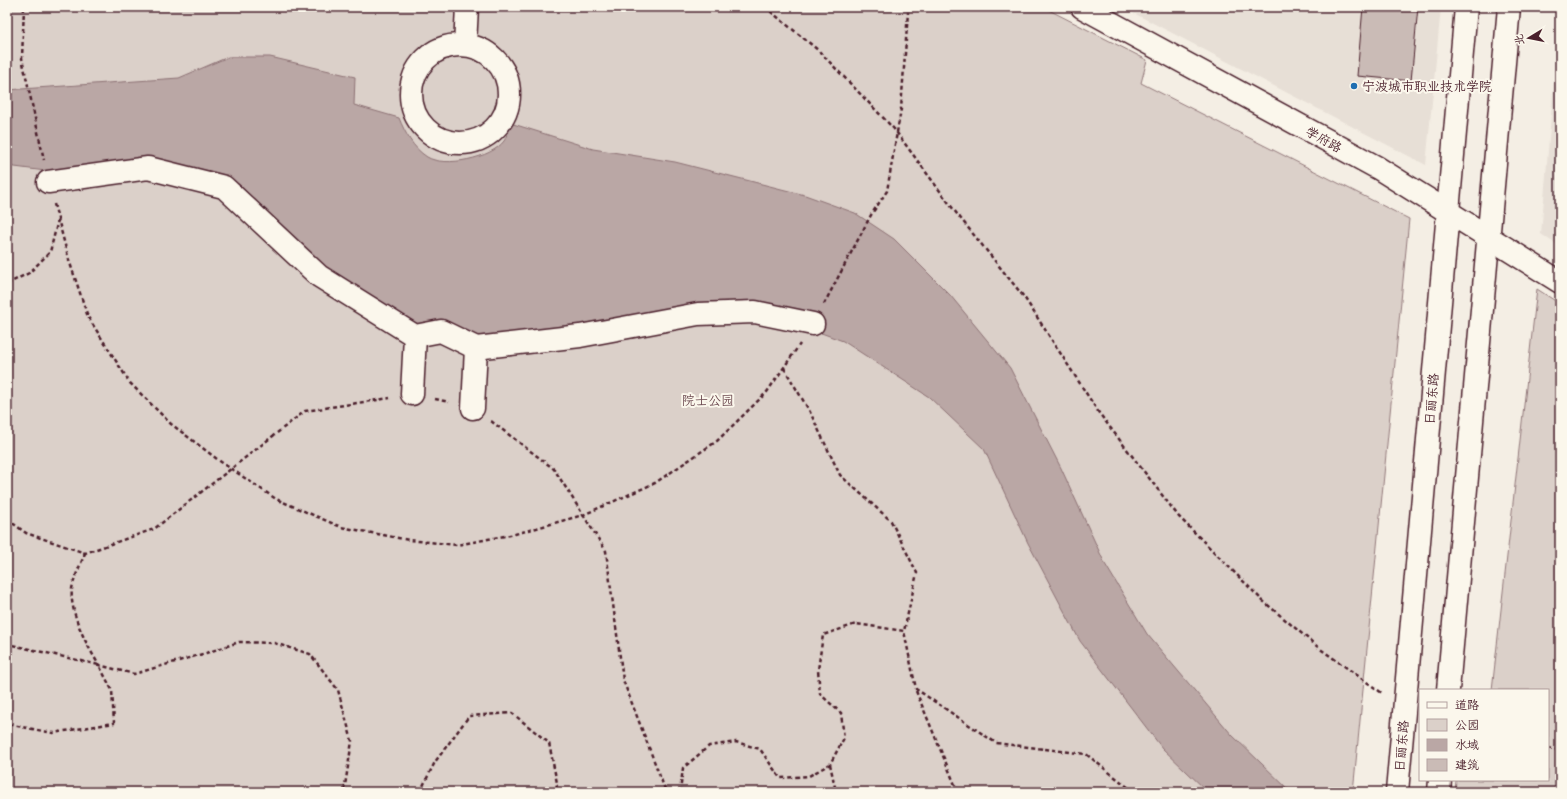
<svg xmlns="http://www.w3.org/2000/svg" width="1567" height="799" viewBox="0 0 1567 799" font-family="Mynerve,'LXGW WenKai TC',sans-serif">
  <rect width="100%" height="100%" fill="#f4eee4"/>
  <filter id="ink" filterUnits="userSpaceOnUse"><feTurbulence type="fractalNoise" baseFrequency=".025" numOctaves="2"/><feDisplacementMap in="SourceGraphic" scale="8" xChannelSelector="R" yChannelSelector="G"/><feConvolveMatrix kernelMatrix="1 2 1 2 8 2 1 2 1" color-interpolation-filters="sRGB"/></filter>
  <g filter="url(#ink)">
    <g fill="#e7dfd6">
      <polygon points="1122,7 1441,7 1426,165"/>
      <polygon points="1560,8 1560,247 1541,234"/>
    </g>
    <g fill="#dbd0c9" stroke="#92787a">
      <polygon points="7,7 1043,7 1147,60 1141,83 1409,219 1353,792 7,792"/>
      <polygon points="1537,289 1560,304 1560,792 1455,792 1456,780 1548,780 1548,690 1492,690"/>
    </g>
    <path fill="#baa7a5" stroke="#8d7174" d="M228 57H270L355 77 354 105 399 118C405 133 413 148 427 157 445 168 492 158 504 141 507 137 508 128 510 123L593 149 675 162 805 195 855 213 894 239 950 295 1010 368 1061 468 1105 564 1147 634 1232 735 1291 792H1208L1162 748 1080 641 1028 543 984 449 929 397 843 341 778 317 512 344 391 321 330 271 275 222 239 184 191 179 84 176 7 166V90L179 78Z"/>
    <polygon fill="#cabbb6" stroke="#4a1f2b" points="1363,7 1418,7 1411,81 1357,76"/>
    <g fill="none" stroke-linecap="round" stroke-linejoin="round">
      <defs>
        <g id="street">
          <circle cx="460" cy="94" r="49"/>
          <polyline points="465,45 467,7"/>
          <polyline points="48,182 148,168 224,187 319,276 415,336 441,331 476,348 580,336 698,314 755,312 813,324"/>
          <polyline points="412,394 415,336"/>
          <polyline points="473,408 476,348"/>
        </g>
        <g id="secondary">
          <polyline points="1082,7 1378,168 1560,282"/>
          <polyline points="1448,690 1509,7"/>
          <polyline points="1397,792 1466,7"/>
          <polyline points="1439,792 1440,780"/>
        </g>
      </defs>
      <use href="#street" stroke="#4a1f2b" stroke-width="25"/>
      <use href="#secondary" stroke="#4a1f2b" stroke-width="25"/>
      <g stroke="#4a1f2b" stroke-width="2.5" stroke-dasharray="4 3" stroke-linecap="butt">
        <polyline points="24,7 22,58 44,160"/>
        <polyline points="765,7 818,50 894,129 957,214 1024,297 1099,413 1179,517 1263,601 1319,648 1382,693"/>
        <polyline points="54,204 69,260 88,317 130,383 171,424 221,462 276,499 341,527 409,540 457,545 515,534 583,515 655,483 717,441 767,392 800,344"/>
        <polyline points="7,284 29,273 50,252 58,220"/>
        <polyline points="824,304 871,215 887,191 901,109 908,12"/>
        <polyline points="784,368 810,412 840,475 891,521 917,573 904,631"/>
        <polyline points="435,399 449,402"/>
        <polyline points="491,421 554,469 606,551 623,680 666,792"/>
        <polyline points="7,519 26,533 85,553 154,529 305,411 390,398"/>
        <path d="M85 553C81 564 74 577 72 589 69 612 87 646 99 665L134 674 206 653 239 642 274 643 310 654 338 690 352 741 344 792"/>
        <polyline points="7,649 12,645 99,665 112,690 114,723 53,733 7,724"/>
        <polyline points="916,691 958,792"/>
        <polyline points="1548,748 1560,750"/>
        <polyline points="830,764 836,792"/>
        <polyline points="420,792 435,762 469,716 512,713 549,743 557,783 556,792"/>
        <polyline points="680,792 683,768 709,746 736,742 760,749 780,778 809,776 830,764 844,738 841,713 820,694 818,670 823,635 856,624 904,631 916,689 996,743 1086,754 1134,792"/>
      </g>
      <use href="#street" stroke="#fbf7ec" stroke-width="22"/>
      <use href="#secondary" stroke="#fbf7ec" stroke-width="22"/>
    </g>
  </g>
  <circle fill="#1f6fb2" stroke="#fbf7ec" stroke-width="1.5" cx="1354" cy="86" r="4"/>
  <g text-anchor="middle" stroke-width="4" stroke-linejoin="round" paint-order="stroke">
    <g font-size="13" fill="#4a1f2b" stroke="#fbf7ec" text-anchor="start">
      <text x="1362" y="91">宁波城市职业技术学院</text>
    </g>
    <g font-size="13" fill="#4a1f2b" stroke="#fbf7ec">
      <text transform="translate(1324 139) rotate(29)" y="5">学府路</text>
      <text transform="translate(1431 399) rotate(-85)" y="5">日丽东路</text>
      <text transform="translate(1401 746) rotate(-85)" y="5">日丽东路</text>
    </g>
    <g font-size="13" fill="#6e4b52" stroke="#fbf7ec">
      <text x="708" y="405">院士公园</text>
    </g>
  </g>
  <rect width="1567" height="799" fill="none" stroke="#fbf7ec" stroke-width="24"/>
  <rect x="12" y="12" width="1543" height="775" fill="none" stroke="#4a1f2b" stroke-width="1.5" filter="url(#ink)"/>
  <rect x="1419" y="689" width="130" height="92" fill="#fbf7ec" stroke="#b4a19f"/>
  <rect x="1427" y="702" width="20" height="6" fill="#fbf7ec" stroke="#b4a19f"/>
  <text x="1455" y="709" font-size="12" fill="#4a1f2b">道路</text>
  <rect x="1427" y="719" width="20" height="12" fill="#dbd0c9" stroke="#b4a19f"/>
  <text x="1455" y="729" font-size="12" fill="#4a1f2b">公园</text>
  <rect x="1427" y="739" width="20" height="12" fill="#baa7a5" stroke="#b4a19f"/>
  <text x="1455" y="749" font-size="12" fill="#4a1f2b">水域</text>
  <rect x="1427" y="759" width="20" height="12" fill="#cabbb6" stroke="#b4a19f"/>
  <text x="1455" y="769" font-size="12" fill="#4a1f2b">建筑</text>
  <g transform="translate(1529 38) rotate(260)" stroke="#fbf7ec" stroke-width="3" paint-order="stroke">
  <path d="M0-3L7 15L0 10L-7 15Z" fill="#4a1f2b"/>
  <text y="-6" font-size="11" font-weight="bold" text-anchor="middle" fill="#4a1f2b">北</text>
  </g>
</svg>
